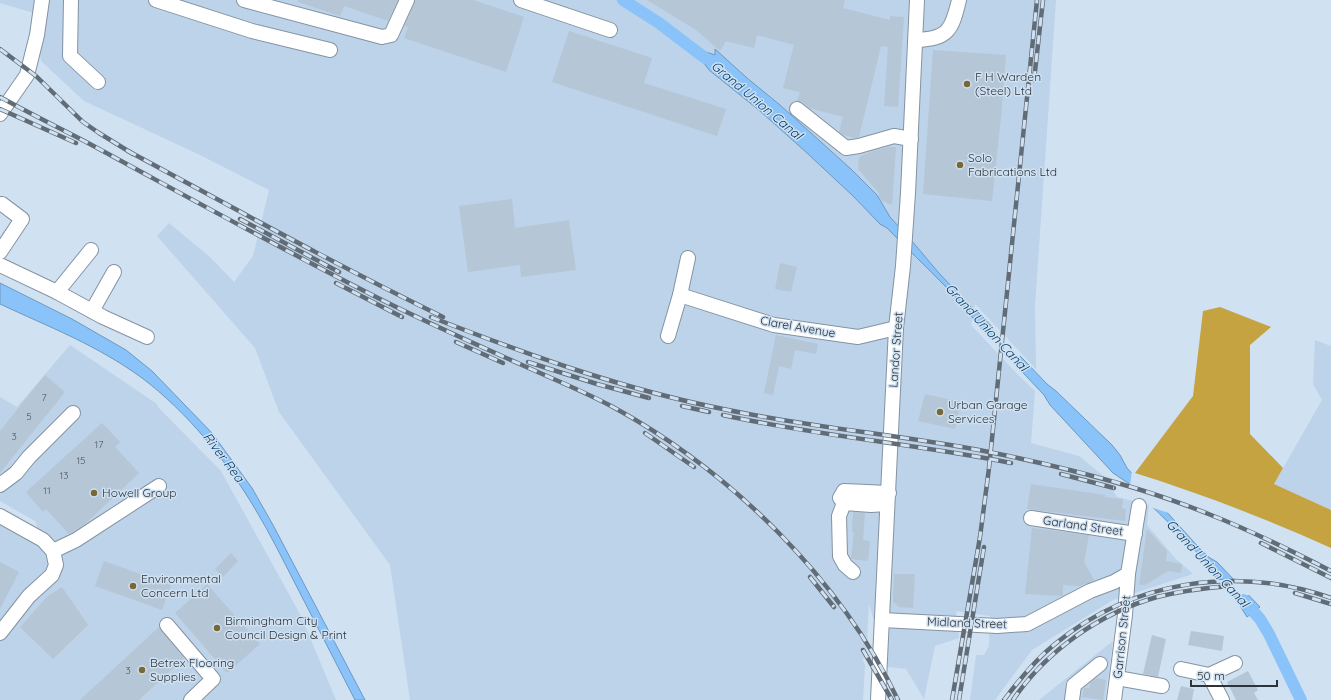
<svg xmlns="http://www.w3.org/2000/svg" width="1331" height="700" viewBox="0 0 1331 700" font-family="Quicksand,sans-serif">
  <rect width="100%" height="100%" fill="#d0e1f2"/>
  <g fill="#bdd3e9">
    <polygon points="0,0 1056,0 1035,306 1036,369 975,304 971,325 1018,375 1035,391 1031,443 1079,456 1106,478 1117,497 1149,505 1147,525 1176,559 1193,574 1113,600 1032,650 995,700 970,700 976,655 984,655 989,646 990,616 956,611 959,638 935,646 924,699 906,669 888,667 869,604 866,658 862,659 865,665 863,700 410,700 390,565 279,412 255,348 157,236 169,223 211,258 234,282 253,256 269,190 198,154 84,101 41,61 34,13 0,3"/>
    <polygon points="1315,340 1331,346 1331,510 1274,484 1322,400 1313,384"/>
    <polygon points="70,345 157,404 158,407 221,471 301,616 336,700 0,700 0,525 39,546 39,532 35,521 0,501 0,397 17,407"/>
    <polygon points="1113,641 1105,700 1039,700"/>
  </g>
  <path fill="#c4a340" d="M1220 307 1271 327 1250 345V434L1283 468 1274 484 1331 510V548C1267 519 1202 494 1135 473L1193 396 1203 311Z"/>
  <g fill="#8ac3f9" stroke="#6e98bf">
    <path d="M695 46 706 52 715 55V49L747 78 780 105 852 170 877 195 890 217 917 247 938 272 973 309 976 310 1047 384 1056 391 1112 445 1120 455 1127 468 1202 551 1210 558 1217 562 1260 607 1247 617 1232 593 1216 578 1205 561 1171 525 1128 483 1113 473 1050 405 1044 395 976 323C968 309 957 299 946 287 927 267 906 248 887 228L880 224 853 196 807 153 760 111 709 70 698 55 691 50Z"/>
    <path d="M0 283 72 319 126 350 152 371 212 433 252 488 273 525 365 700H355C337 665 319 630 301 595 286 566 271 535 254 507 225 459 187 412 142 378 97 345 49 327 0 304Z"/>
  </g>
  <g fill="#d0e1f2">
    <polygon points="994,326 1020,354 1018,370 991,342"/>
    <polygon points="1132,470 1152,493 1172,514 1150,507 1127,484 1130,485"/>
    <polygon points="1216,580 1238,580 1252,595 1231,595"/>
  </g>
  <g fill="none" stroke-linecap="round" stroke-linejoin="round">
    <g stroke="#8ac3f9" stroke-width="12">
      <polyline points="623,0 659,23 705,58"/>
      <polyline points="1243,600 1260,619 1269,634 1301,700"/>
    </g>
  </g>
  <g fill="#b5c6d6">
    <polygon points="298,0 398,0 388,21 344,6 340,16 298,2"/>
    <polygon points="415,0 473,0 524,17 506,72 404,38 408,27 404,26"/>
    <polygon points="647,0 845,0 843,8 890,20 890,16 904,17 898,107 884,106 888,47 881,46 859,137 856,138 843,135 839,132 843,117 809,108 802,102 797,101 800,92 783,88 794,45 757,35 754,48 726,41 720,51 696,30"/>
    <polygon points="569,31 652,58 644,83 726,109 717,136 552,82"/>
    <polygon points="933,50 1006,55 1001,117 992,201 923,194"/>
    <polygon points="888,147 896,147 892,205 880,200 879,193 858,169 859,157 870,152"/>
    <polygon points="512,199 515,228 569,220 576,270 521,277 520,265 468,272 459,206"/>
    <polygon points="780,263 797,267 791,292 775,289"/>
    <polygon points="776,335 818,344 816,354 795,350 791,369 779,366 773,395 764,393"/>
    <polygon points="45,375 65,392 0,473 0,431"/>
    <polygon points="925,394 961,402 955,429 918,421"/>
    <polygon points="102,423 120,442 115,447 139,473 84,525 69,534 46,509 43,512 26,492"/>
    <polygon points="1031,484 1105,495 1105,497 1123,499 1122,508 1126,509 1125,521 1027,509"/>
    <polygon points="853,512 865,513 863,540 870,541 868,561 851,559 854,532 852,532"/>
    <polygon points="1032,528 1089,535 1084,562 1094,580 1080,586 1063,585 1063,596 1062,596 1025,594"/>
    <polygon points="1147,529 1167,551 1166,561 1182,564 1181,573 1168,571 1145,585 1139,585"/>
    <polygon points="231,553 238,561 223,577 215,569"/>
    <polygon points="104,561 171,585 162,610 95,586"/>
    <polygon points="0,562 19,572 0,609"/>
    <polygon points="894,574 915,574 913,608 899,607 893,602"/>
    <polygon points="207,584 260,644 227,673 175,613"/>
    <polygon points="62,587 88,625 53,659 20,627 48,596"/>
    <polygon points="159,627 184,658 139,700 80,700"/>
    <polygon points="1191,631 1224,636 1222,651 1188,645"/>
    <polygon points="1152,635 1166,639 1158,677 1143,674"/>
    <polygon points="1248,671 1258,690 1254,693 1258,700 1236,700 1227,682"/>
    <polygon points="1096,678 1106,680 1103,700 1082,697 1084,688 1089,688 1090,683"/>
    <polygon points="1181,686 1194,689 1192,700 1177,700"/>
  </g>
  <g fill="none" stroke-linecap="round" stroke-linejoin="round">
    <defs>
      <g id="minor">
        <polyline points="71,0 70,56 98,82"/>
        <polyline points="156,0 252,31 330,50"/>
        <polyline points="244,0 382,37 391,35 407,0"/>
        <polyline points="521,0 610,30"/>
        <path d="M916 40C948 39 952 30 959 0"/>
        <polyline points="797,109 846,148 859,146 894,136 911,139"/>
        <polyline points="0,114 27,75 37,35 42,0"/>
        <polyline points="0,252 22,219 2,204"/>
        <polyline points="0,265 57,292 91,250"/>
        <polyline points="57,292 103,317 147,337"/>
        <polyline points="680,295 774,325 858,337 896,328"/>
        <polyline points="92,311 114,272"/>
        <polyline points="668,336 680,295 688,258"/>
        <polyline points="0,485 16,473 29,457 73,413"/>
        <polyline points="844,503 839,516 840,556 845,565 853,572"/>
        <polyline points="887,504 871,505 844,503 840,498 844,491 889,493"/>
        <polyline points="0,516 43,540 53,551 56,565 52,575 29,596 0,633"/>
        <polyline points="1031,518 1135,534"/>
        <polyline points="53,551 76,540 159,486"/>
        <polyline points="882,620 997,626 1027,624 1090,591 1114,582 1128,574 1139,506"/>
        <polyline points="167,625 213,679 191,700"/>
        <polyline points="1181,669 1209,675"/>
        <polyline points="1209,675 1235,663"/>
        <polyline points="1209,675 1222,700"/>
        <polyline points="1117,678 1162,686"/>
        <polyline points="878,700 896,328 903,266 908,193 917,0"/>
        <polyline points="1072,700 1074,685 1100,664"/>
        <polyline points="1114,700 1125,615 1128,574"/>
      </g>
    </defs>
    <use href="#minor" stroke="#8493a3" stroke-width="16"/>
    <use href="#minor" stroke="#fff" stroke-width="14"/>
    <defs>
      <g id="rail">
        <polyline points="0,49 36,76 83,122 99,133 133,154"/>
        <polyline points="1034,80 1043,0"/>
        <path d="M0 97C29 113 59 128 88 143 186 196 283 250 382 300 428 323 475 344 522 365 553 379 583 391 613 407 730 471 840 578 898 700"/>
        <polyline points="0,109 76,143"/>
        <path d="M128 151C232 207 336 265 443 317"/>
        <polyline points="240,219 339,272"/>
        <polyline points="336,283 402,317"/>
        <path d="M431 317C528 355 625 390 728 410 814 428 902 435 989 452 1064 467 1140 486 1211 515 1252 531 1292 551 1331 571"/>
        <polyline points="456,342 503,363"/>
        <polyline points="528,362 597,384 649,398"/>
        <polyline points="682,406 709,412"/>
        <path d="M723 415C818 436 915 444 1011 463"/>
        <polyline points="645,433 694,467"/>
        <polyline points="1061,474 1114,488"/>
        <polyline points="1261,543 1331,578"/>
        <polyline points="810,577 834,607"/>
        <polyline points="1295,593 1331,604"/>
        <polyline points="863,650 892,700"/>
        <polyline points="952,700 980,537 989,468 1037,0"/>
        <polyline points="959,700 984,547"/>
        <path d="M1004 700C1019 680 1035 660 1055 644 1133 580 1237 565 1331 598"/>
        <path d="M1013 700C1046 651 1100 613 1157 597 1181 591 1205 588 1229 586"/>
      </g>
    </defs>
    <use href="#rail" stroke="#626c76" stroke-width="4.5"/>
    <use href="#rail" stroke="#d0e1f2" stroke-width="3" stroke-dasharray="9" stroke-linecap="butt"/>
  </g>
  <g fill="#796736" stroke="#d0e1f2" stroke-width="1.5">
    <circle cx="967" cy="84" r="4"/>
    <circle cx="960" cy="165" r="4"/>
    <circle cx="940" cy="412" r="4"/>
    <circle cx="94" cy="493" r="4"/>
    <circle cx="133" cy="586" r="4"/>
    <circle cx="217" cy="628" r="4"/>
    <circle cx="142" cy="670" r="4"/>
  </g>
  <g text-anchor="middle" stroke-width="3" stroke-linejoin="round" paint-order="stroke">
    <g font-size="10" fill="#4e5860">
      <text x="44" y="401">7</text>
      <text x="29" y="420">5</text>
      <text x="14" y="440">3</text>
      <text x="99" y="448">17</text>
      <text x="81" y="464">15</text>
      <text x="64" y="479">13</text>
      <text x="47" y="494">11</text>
      <text x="128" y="674">3</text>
    </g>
    <g font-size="12" fill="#2c3339" stroke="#d0e1f2" text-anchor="start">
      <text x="975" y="81">F H Warden<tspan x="975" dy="14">(Steel) Ltd</tspan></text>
      <text x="968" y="162">Solo<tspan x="968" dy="14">Fabrications Ltd</tspan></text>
      <text x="948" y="409">Urban Garage<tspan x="948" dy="14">Services</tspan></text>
      <text x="102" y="497">Howell Group</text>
      <text x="141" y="583">Environmental<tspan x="141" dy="14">Concern Ltd</tspan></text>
      <text x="225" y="625">Birmingham City<tspan x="225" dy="14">Council Design &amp; Print</tspan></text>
      <text x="150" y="667">Betrex Flooring<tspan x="150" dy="14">Supplies</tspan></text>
    </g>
    <g font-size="12" fill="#2c3339" stroke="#d0e1f2">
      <text transform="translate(798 327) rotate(10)" y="4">Clarel Avenue</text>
      <text transform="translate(896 350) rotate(-86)" y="4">Landor Street</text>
      <text transform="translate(1083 526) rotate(8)" y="4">Garland Street</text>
      <text transform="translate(967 623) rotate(2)" y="4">Midland Street</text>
      <text transform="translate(1122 637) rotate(-84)" y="4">Garrison Street</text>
    </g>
    <g font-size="13" font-style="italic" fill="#023b66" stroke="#d0e1f2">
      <text transform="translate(757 100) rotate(40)" y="5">Grand Union Canal</text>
      <text transform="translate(987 327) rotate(47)" y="5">Grand Union Canal</text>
      <text transform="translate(224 457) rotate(53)" y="5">River Rea</text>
      <text transform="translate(1208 563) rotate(47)" y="5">Grand Union Canal</text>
    </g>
  </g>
  <path d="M1191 680v6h86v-6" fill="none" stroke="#2c3339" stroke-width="2"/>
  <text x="1197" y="680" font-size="12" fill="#2c3339" stroke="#d0e1f2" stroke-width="3" paint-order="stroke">50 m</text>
</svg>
